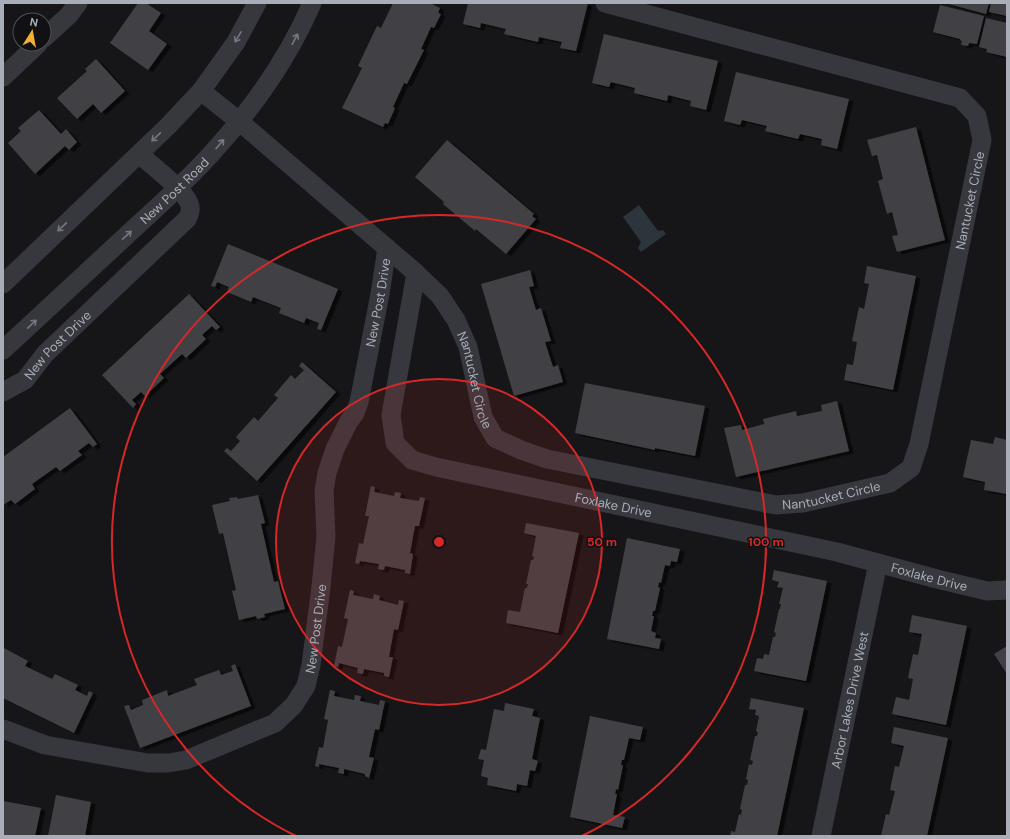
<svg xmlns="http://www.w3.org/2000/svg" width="1010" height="839" viewBox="0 0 1010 839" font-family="'DM Sans',sans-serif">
  <defs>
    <filter id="shadow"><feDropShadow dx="4.5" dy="2.5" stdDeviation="0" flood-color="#0009"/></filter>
  </defs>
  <rect width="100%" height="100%" fill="#161618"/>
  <polygon fill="#2c353c" points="639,205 658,231 663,230 666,234 641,252 638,248 641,242 623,217"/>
  <g fill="#404145" filter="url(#shadow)">
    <polygon points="138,3 146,3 161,13 149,31 167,44 148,70 110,43"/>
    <polygon points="393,3 430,3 440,8 438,13 441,14 434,28 431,27 421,49 424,50 407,84 404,83 393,107 395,108 388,124 385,123 383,127 342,108 362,68 358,66 377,26 381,28"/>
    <polygon points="468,3 588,3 576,51 560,48 562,42 539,37 538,42 504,34 506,29 481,23 480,28 463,24"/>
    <polygon points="945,3 989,3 986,14"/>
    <polygon points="991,3 1007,3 1007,16 989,12"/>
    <polygon points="940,5 984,16 977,44 969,43 968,46 961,45 962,41 960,40 960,39 933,32"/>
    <polygon points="986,18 1007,23 1007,57 986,52 987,49 979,47"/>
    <polygon points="604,34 718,61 706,110 690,106 691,101 668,95 667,101 634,93 635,88 611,82 609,87 592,83"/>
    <polygon points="96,59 125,91 101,113 93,104 77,119 57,98 87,71 85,69"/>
    <polygon points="736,72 849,99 837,149 821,145 822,139 800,134 798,139 765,131 767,126 742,120 740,125 724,121"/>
    <polygon points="39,110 61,134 66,129 77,142 69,150 65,146 35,174 8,143 21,131 18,128"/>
    <polygon points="916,127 945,240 897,252 892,236 898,235 892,212 887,214 878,181 883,179 877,155 872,156 867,140"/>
    <polygon points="447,140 534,214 532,216 536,219 506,254 476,229 475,231 443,204 444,202 415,177"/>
    <polygon points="228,244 338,289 321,330 317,329 319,323 306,318 304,323 279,313 281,308 253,297 251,302 227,292 229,287 217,282 215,287 211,286"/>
    <polygon points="867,266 916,276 893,390 844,380 847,364 853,365 857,342 852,341 859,307 864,309 869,284 864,283"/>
    <polygon points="530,270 534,286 529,287 536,310 541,308 551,341 545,342 553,367 558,365 563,382 514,396 481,284"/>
    <polygon points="189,294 220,327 216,330 212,326 202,335 206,339 186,358 182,354 160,374 164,378 145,396 141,392 132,400 136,404 133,408 102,375"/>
    <polygon points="302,362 336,392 257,481 224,451 227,448 231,451 240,441 236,437 254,417 258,421 278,398 274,395 291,375 295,379 304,370 299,366"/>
    <polygon points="585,383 705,406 695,456 655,448 655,450 575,433"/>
    <polygon points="837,401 849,451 736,477 724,428 741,425 742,430 764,424 763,419 796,411 797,416 822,411 821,405"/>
    <polygon points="70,408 97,444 93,447 89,443 78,451 82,455 60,471 56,467 32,484 35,489 15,504 11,500 3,505 3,457"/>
    <polygon points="995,437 1007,440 1007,494 984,490 985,482 963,477 971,440 993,444"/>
    <polygon points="371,486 375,487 374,492 394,496 395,492 401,493 400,498 419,501 420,497 425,498 419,526 415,526 410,553 413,554 410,574 405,573 405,570 385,566 384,570 378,569 379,564 360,561 359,564 355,563 359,543 363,544 369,516 365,516"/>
    <polygon points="258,495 265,523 261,524 274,582 278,581 285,609 264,614 265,617 257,619 256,616 239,620 232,591 236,590 223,533 219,534 212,505 230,501 229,498 237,497 238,499"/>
    <polygon points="526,523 579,533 558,633 506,623 508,610 520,612 525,588 527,588 528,584 526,584 531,560 533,560 534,557 532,556 536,536 524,533"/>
    <polygon points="627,538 680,549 677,562 671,561 670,566 665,565 661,583 659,582 658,587 660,588 655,611 653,611 652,616 654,616 651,631 656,633 655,638 661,639 659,649 607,639"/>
    <polygon points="774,570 827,581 806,681 754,671 757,658 763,659 764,654 769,655 773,637 775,637 776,633 774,632 779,609 780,609 781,604 779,604 783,588 777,587 779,582 772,580"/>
    <polygon points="350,590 354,591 353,595 373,599 374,594 380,596 379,600 398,605 399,600 404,601 398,630 394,629 389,657 393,657 389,677 384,676 384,673 364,669 363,674 357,673 358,668 339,663 338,667 334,666 338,646 342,647 348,619 344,618"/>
    <polygon points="912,615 967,626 946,725 892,714 896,697 909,700 913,679 908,678 913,654 918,655 922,634 909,632"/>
    <polygon points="1007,646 1007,674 994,654"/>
    <polygon points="4,648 28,661 25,666 52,679 55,674 78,685 75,690 87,696 89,691 93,693 74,733 3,698"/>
    <polygon points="235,664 251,706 140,748 124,706 129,705 131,710 143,705 142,700 167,690 168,696 197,685 194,679 219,670 221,675 233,671 231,666"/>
    <polygon points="330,690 335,691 334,696 354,700 355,695 361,696 360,701 379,705 380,700 385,701 379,730 375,729 369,757 374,758 369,778 365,776 365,774 344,769 344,774 338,773 339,768 319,764 319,767 315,766 319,747 323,748 328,720 324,719"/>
    <polygon points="751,698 804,708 777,836 730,836 731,831 735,832 739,814 741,815 742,810 740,809 745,785 747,785 748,780 746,779 749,764 752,765 753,761 750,760 755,736 757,736 758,732 756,731 759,716 755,715 756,710 749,709"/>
    <polygon points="505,703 534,709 532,716 540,718 532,759 538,761 535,771 530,770 527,786 517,784 516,791 487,785 488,778 481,776 484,760 478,759 481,749 486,750 494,709 504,711"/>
    <polygon points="590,716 643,727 640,740 629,738 624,760 622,760 621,765 623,765 618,790 616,789 615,794 617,794 613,815 625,817 622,828 570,817"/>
    <polygon points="894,727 948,738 927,836 881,836 886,814 889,815 895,791 890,790 895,766 899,767 904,746 891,743"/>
    <polygon points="56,795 91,802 85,836 48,836"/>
    <polygon points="3,801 41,808 35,836 3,836"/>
  </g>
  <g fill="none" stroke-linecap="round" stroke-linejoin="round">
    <g stroke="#37383d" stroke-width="19">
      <polyline points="44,38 69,15 78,3"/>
      <polyline points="3,77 38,44"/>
      <path id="s1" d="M201 91 240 122 416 273 440 296 456 320 468 347 483 417 495 438 521 450 547 459 776 505 803 503 890 483 911 468 919 444 982 140 977 116 960 98 605 3"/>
      <path id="s2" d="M416 273 391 415 395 443 412 460 436 467 837 552 937 579 987 591 1007 590"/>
      <polyline points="3,284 168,126 201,91 236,42 257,3"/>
      <path id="s3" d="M3 350C44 312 86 273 127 235 156 208 186 182 212 153 253 108 288 59 312 3"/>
      <path id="s4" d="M3 392 25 380 45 354 187 219C189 215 191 211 190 207 189 193 150 164 139 154"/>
      <path id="s5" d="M3 729 45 745 148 763H168L186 760 275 723 294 705 306 686 311 665 321 587 326 536 324 491 327 473 335 449 349 421 355 413 359 402 380 294 387 248"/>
      <path id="s6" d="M821 836 878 563"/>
    </g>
  </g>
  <defs><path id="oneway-shaft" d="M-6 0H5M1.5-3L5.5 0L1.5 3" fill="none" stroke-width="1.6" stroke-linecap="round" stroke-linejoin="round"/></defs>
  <g stroke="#757881">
    <use href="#oneway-shaft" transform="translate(238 37) rotate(121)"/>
    <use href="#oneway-shaft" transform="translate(295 39) rotate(-62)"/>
    <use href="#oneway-shaft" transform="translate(156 137) rotate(136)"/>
    <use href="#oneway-shaft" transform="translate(220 144) rotate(-49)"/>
    <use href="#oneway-shaft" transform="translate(62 227) rotate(136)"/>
    <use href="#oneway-shaft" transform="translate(127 235) rotate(-43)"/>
    <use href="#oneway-shaft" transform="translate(32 324) rotate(-43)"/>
  </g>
  <circle cx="439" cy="542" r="163" fill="#d62828" fill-opacity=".12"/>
  <g fill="none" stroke="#d62828" stroke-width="2">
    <circle cx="439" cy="542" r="163"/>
    <path d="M296 836A327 327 0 1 1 582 836"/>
  </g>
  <g text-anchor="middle" stroke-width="3" stroke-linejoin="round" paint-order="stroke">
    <g font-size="13" fill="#a8adb8" stroke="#111113">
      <text dy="5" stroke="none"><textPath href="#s3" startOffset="234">New Post Road</textPath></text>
      <text dy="5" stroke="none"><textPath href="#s1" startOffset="1175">Nantucket Circle</textPath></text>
      <text dy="5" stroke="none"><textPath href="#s5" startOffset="727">New Post Drive</textPath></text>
      <text dy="5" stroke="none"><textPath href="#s4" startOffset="73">New Post Drive</textPath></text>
      <text dy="5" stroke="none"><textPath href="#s1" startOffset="407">Nantucket Circle</textPath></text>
      <text dy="5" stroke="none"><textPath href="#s1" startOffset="815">Nantucket Circle</textPath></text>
      <text dy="5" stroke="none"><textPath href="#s2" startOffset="403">Foxlake Drive</textPath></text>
      <text dy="5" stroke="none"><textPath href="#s2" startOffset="727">Foxlake Drive</textPath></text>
      <text dy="5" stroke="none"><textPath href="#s5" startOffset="391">New Post Drive</textPath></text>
      <text dy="5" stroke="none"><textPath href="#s6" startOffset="139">Arbor Lakes Drive West</textPath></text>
    </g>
  </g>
  <circle cx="439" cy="542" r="6" fill="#d62828" stroke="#111113" stroke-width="2"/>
  <g font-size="12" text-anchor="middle" font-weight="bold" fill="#d62828" stroke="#111113" stroke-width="3" stroke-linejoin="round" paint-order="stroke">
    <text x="602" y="546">50 m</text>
    <text x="766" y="546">100 m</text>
  </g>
  <rect width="1010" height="839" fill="none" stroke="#a8adb8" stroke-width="8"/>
  <g transform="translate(32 32) rotate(11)"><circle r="19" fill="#111113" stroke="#4d4f55"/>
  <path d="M0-3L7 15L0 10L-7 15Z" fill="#f2b134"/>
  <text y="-6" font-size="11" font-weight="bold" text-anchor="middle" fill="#a8adb8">N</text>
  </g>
</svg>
